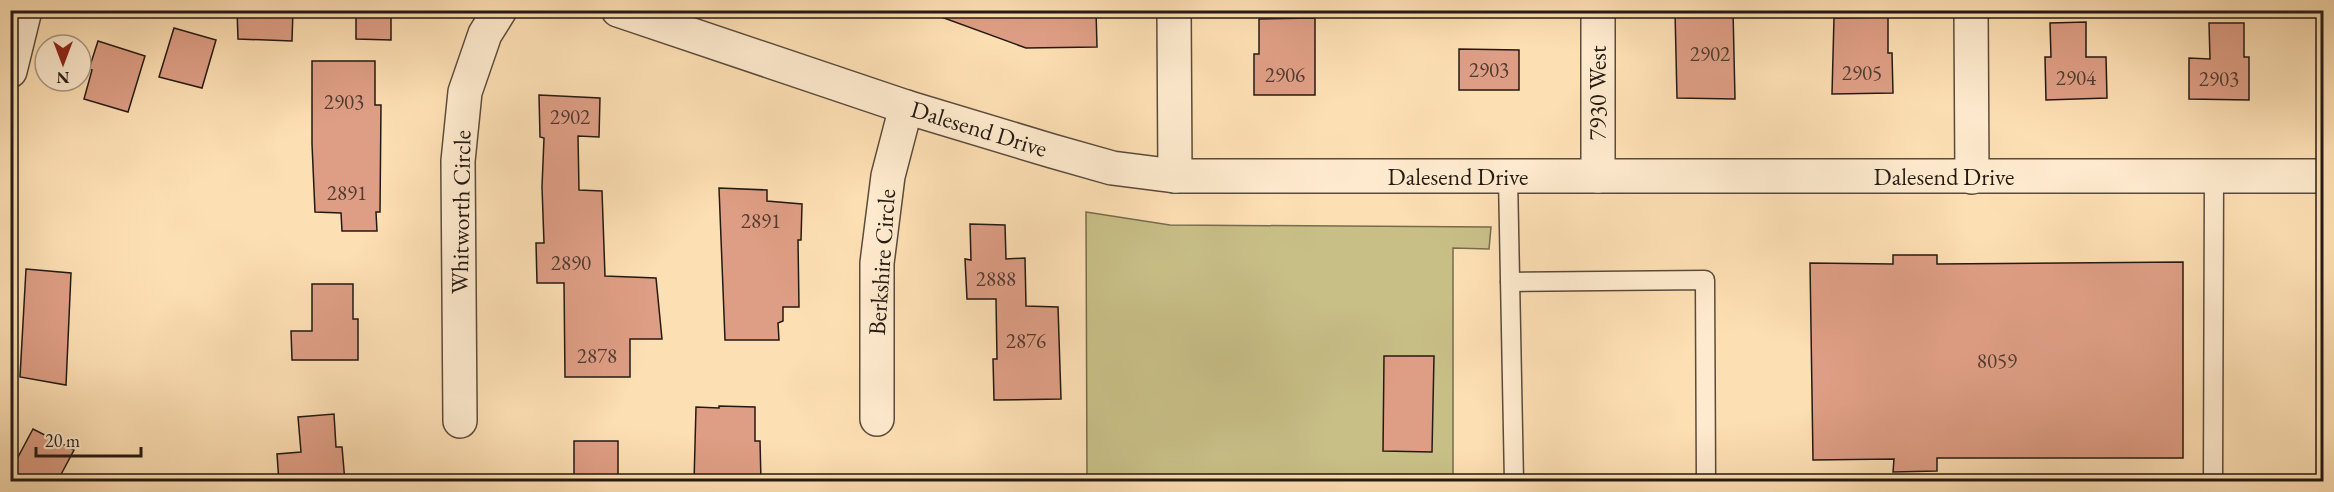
<svg xmlns="http://www.w3.org/2000/svg" width="2334" height="492" viewBox="0 0 2334 492" font-family="'EB Garamond',serif">
  <rect width="100%" height="100%" fill="#fddfb4"/>
  <filter id="stains"><feTurbulence type="fractalNoise" baseFrequency=".00333" numOctaves="4"/><feColorMatrix values="0 0 0 0 .2 0 0 0 0 .09 0 0 0 0 .02 0 0 0 .5 -.17"/></filter>
  <radialGradient id="worn" r=".72"><stop offset=".6" stop-color="#630" stop-opacity="0"/><stop offset="1" stop-color="#630" stop-opacity=".3"/></radialGradient>
  <polygon fill="#c8bf87" stroke="#766c4d" stroke-width="1.5" points="1086,212 1170,225 1491,227 1489,249 1453,248 1453,481 1087,481"/>
  <g fill="#de9e85" stroke="#241a13" stroke-width="1.5">
    <polygon points="237,10 293,10 292,41 238,39"/>
    <polygon points="356,10 391,10 391,40 356,39"/>
    <polygon points="934,10 1096,10 1097,47 1026,48 933,14"/>
    <polygon points="1733,10 1735,99 1677,98 1675,11"/>
    <polygon points="1888,17 1888,53 1892,53 1893,93 1832,94 1834,18"/>
    <polygon points="1315,18 1315,95 1254,95 1254,54 1259,54 1259,19"/>
    <polygon points="2086,22 2086,57 2106,57 2107,98 2046,100 2045,57 2051,57 2050,23"/>
    <polygon points="2209,23 2244,23 2244,57 2249,57 2249,100 2189,99 2189,58 2210,59"/>
    <polygon points="174,28 216,40 202,88 159,77"/>
    <polygon points="98,41 145,56 128,112 84,99 92,70 89,69"/>
    <polygon points="1459,49 1519,50 1519,90 1459,90"/>
    <polygon points="312,61 375,61 375,105 381,105 380,212 376,212 377,231 342,231 341,213 315,212 312,144"/>
    <polygon points="539,95 600,98 599,137 578,136 579,190 602,191 605,276 656,278 662,339 630,339 630,377 565,377 564,283 537,283 536,243 544,243 542,187 544,138 540,137"/>
    <polygon points="719,188 767,190 767,201 802,204 801,240 798,240 799,307 783,307 783,321 778,323 779,340 725,340"/>
    <polygon points="970,224 1005,225 1006,259 1025,258 1026,306 1058,307 1061,399 994,400 993,359 997,359 996,299 967,299 965,259 971,260"/>
    <polygon points="1893,255 1937,255 1937,264 2183,262 2183,458 1937,458 1937,471 1893,472 1894,459 1813,460 1810,263 1893,264"/>
    <polygon points="26,269 71,273 66,385 20,377"/>
    <polygon points="312,284 353,284 353,319 358,319 358,360 292,360 291,331 312,331"/>
    <polygon points="1384,356 1434,356 1432,452 1383,451"/>
    <polygon points="719,406 755,407 755,441 760,441 761,482 694,482 696,407 719,408"/>
    <polygon points="334,414 336,447 342,447 345,482 279,482 277,454 301,452 298,417"/>
    <polygon points="33,429 74,450 57,482 10,482 10,472"/>
    <polygon points="574,441 618,441 618,482 574,480"/>
  </g>
  <g fill="none" stroke-linecap="round" stroke-linejoin="round">
    <defs>
      <g id="lane">
        <polyline points="1508,177 1514,482"/>
        <polyline points="1510,282 1705,280 1706,482"/>
        <polyline points="2213,482 2214,175"/>
      </g>
      <g id="street">
        <polyline points="618,10 906,107 1052,151 1112,168 1175,176 2324,176"/>
        <polyline points="1174,10 1175,176"/>
        <polyline points="1598,10 1598,176"/>
        <polyline points="1971,10 1972,177"/>
        <polyline points="10,71 25,10"/>
        <polyline points="877,419 877,263 888,176 906,107"/>
        <polyline points="460,421 458,161 465,92 485,34 500,10"/>
      </g>
    </defs>
    <use href="#lane" stroke="#5a4b3b" stroke-width="21"/>
    <use href="#street" stroke="#5a4b3b" stroke-width="36"/>
    <use href="#lane" stroke="#feeace" stroke-width="18"/>
    <use href="#street" stroke="#feeace" stroke-width="33"/>
  </g>
  <g text-anchor="middle" stroke-width="5" stroke-linejoin="round" paint-order="stroke">
    <g font-size="21" fill="#523b30">
      <text x="1710" y="61">2902</text>
      <text x="1489" y="77">2903</text>
      <text x="1862" y="80">2905</text>
      <text x="1285" y="82">2906</text>
      <text x="2076" y="85">2904</text>
      <text x="2219" y="86">2903</text>
      <text x="344" y="109">2903</text>
      <text x="570" y="124">2902</text>
      <text x="347" y="200">2891</text>
      <text x="761" y="228">2891</text>
      <text x="571" y="270">2890</text>
      <text x="996" y="286">2888</text>
      <text x="1026" y="348">2876</text>
      <text x="597" y="363">2878</text>
      <text x="1997" y="368">8059</text>
    </g>
    <g font-size="24" fill="#241a13" stroke="#feeace">
      <text transform="translate(1598 93) rotate(-90)" y="8">7930 West</text>
      <text transform="translate(979 129) rotate(17)" y="8">Dalesend Drive</text>
      <text x="1458" y="185">Dalesend Drive</text>
      <text x="1944" y="185">Dalesend Drive</text>
      <text transform="translate(461 212) rotate(-89)" y="8">Whitworth Circle</text>
      <text transform="translate(882 262) rotate(-86)" y="8">Berkshire Circle</text>
    </g>
  </g>
  <rect width="2334" height="492" fill="none" stroke="#fddfb4" stroke-width="36"/>
  <rect x="12" y="12" width="2310" height="468" fill="none" stroke="#241a13" stroke-width="3"/>
  <rect x="18" y="18" width="2298" height="456" fill="none" stroke="#241a13" stroke-width="1.5"/>
  <g transform="translate(63 63) rotate(180)"><circle r="28" fill="#feeace" stroke="#a79783" stroke-width="1.5"/>
  <path d="M0-4.5L10 22L0 15L-10 22Z" fill="#8f2418"/>
  <text y="-9" font-size="16" font-weight="bold" text-anchor="middle" fill="#241a13">N</text>
  </g>
  <path d="M36 447v9h105v-9" fill="none" stroke="#241a13" stroke-width="3"/>
  <text x="45" y="447" font-size="18" fill="#241a13" stroke="#feeace" stroke-width="4.5" paint-order="stroke">20 m</text>
  <rect width="100%" height="100%" filter="url(#stains)"/>
  <rect width="100%" height="100%" fill="url(#worn)"/>
</svg>
